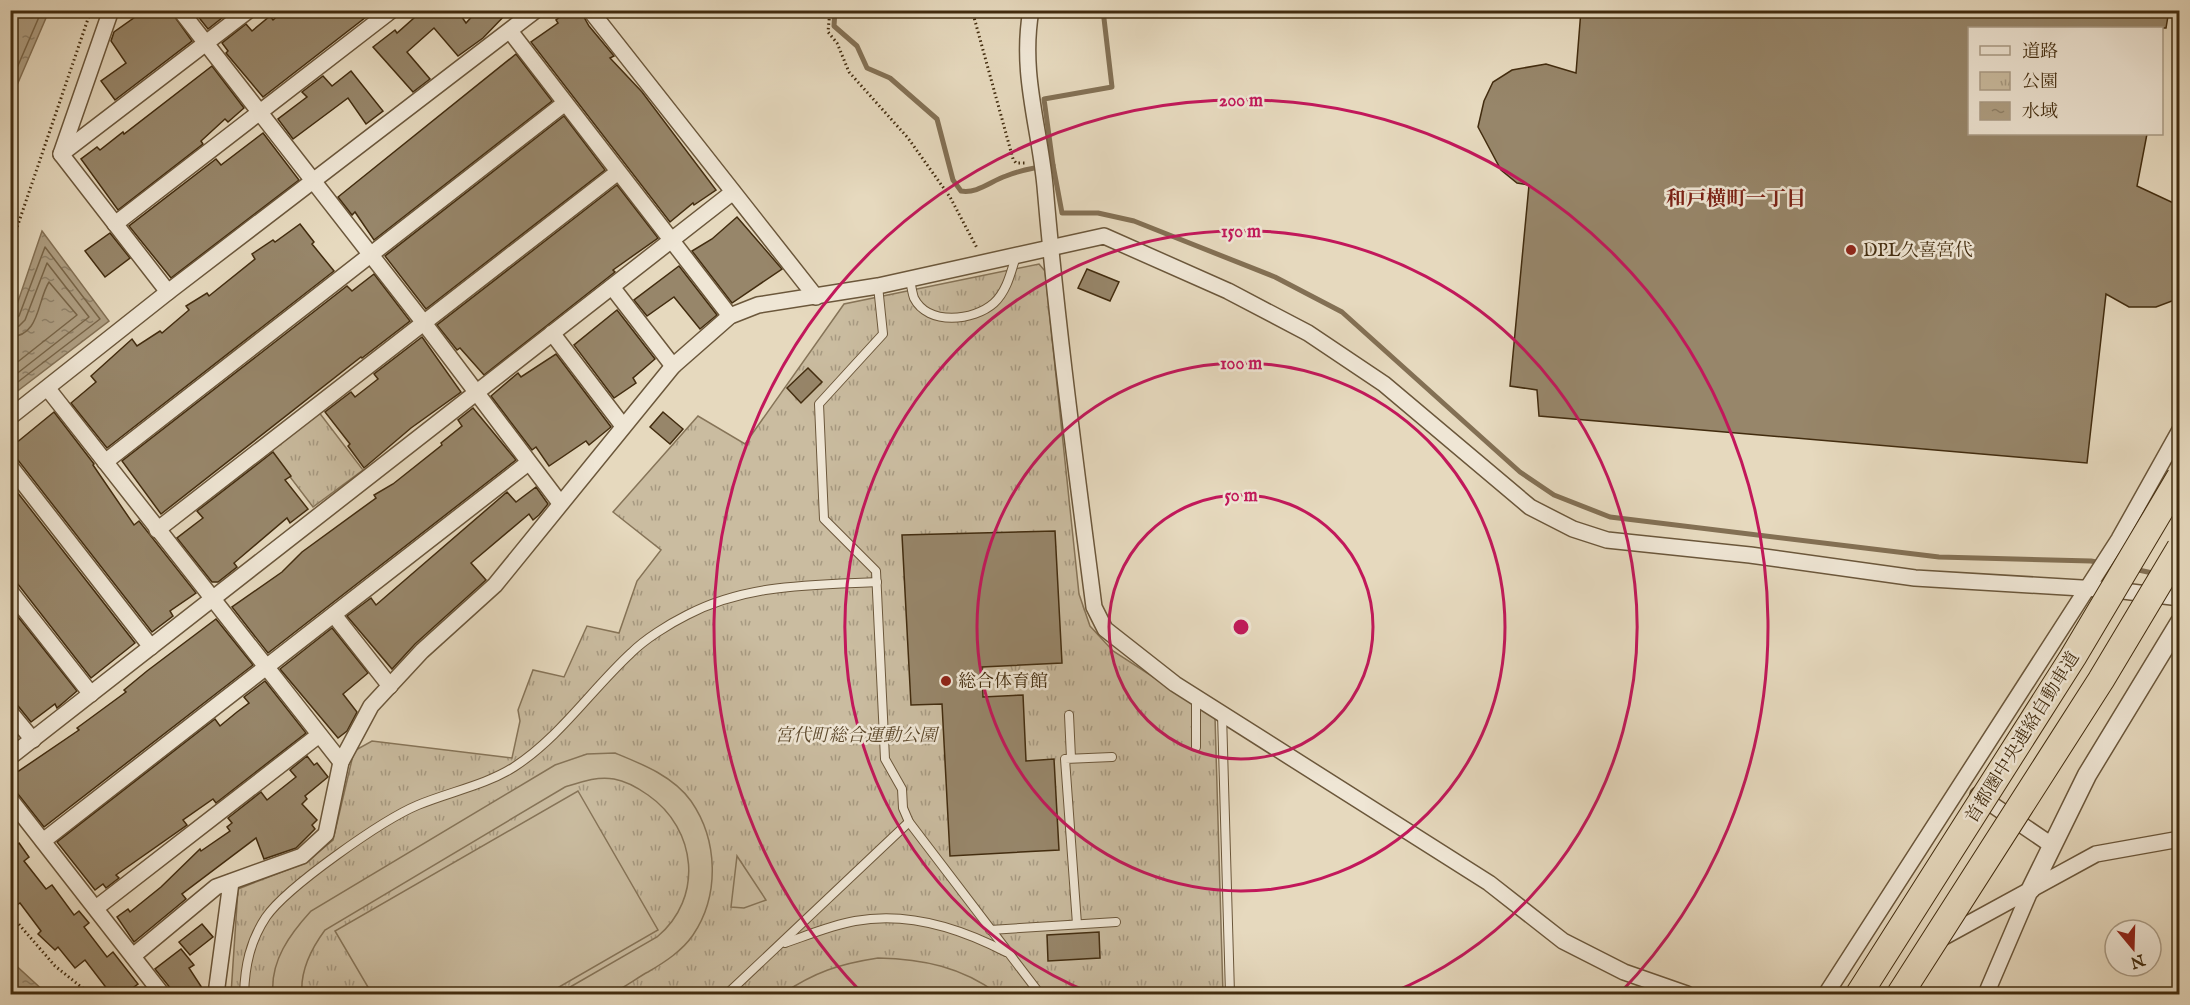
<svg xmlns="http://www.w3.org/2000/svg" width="2190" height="1005" viewBox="0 0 2190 1005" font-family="'IM FELL English','Noto Serif JP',serif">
  <defs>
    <pattern id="park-tufts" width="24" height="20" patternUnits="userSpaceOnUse" patternTransform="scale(1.5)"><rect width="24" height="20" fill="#cabca0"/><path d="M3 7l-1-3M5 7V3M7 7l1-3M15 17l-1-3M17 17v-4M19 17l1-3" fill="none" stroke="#a69981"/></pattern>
    <pattern id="water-ripples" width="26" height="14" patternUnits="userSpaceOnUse" patternTransform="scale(1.5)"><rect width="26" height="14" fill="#ae9e82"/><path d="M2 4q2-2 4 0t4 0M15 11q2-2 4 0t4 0" fill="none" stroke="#8f8169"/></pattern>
  </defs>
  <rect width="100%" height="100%" fill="#e6d9be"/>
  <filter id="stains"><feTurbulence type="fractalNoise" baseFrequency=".00333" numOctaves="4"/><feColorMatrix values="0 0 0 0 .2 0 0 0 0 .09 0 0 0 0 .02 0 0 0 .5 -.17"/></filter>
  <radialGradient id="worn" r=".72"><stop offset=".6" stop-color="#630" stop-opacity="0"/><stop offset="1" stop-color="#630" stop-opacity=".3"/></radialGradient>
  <g fill="url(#park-tufts)" stroke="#867458" stroke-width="1.5">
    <polygon points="1039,264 1045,271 1079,594 1090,626 1113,651 1215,717 1223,994 231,994 238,889 305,863 333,840 354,751 372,741 512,758 520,721 518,710 533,670 564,677 587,626 619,633 637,581 661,550 613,512 698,416 745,444 844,304"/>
    <polygon points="318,411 363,470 313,507 268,448"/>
  </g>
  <g fill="#cabca0" stroke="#867458" stroke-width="1.5">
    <path d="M615 753C642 764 673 776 691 801 718 840 720 895 693 935 682 951 665 962 648 972 636 978 621 991 608 994 594 998 573 995 558 994L657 937C704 898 697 829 648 795 638 788 626 781 614 779 597 776 581 782 565 787L325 930C311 949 300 970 302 994H273C270 961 290 934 311 911L555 765 587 754Z"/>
    <polygon points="578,791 658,930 547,994 372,994 335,931"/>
    <polygon points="737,856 766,900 744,908 731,907"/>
    <path d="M878 958C923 959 962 967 998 994H782C815 972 839 964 878 958Z"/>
  </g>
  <g fill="url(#water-ripples)" stroke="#837054" stroke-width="1.5">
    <polygon points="11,10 49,11 11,99 10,11"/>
    <polygon points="42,231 109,321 11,396 11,322"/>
    <polygon points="10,961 11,961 47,994 11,994"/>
  </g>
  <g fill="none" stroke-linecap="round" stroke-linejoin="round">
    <g stroke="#786548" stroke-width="1.5">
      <polyline points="10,84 42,10"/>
      <polyline points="10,320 19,316 45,247 100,319 10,388"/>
      <polyline points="10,328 19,326 25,320 47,263 89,317 10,379"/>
      <path d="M10 337C40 336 37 301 49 282L77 315 10 368"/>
    </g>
    <g stroke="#837054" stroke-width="5">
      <path d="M835 10 834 26 857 46 867 68 890 78 937 119 953 180 961 191C977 194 991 181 1006 176 1021 170 1037 167 1053 165L1062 213H1098L1134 221 1275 277 1342 312 1520 472 1554 495 1610 517 1939 557 2091 561 2119 566"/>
      <polyline points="1053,165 1044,99 1112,87 1103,10"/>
      <polyline points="2134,569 2157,574"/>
    </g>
  </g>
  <g fill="#97866a" stroke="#422c0f" stroke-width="1.5">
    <polygon points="130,10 170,10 192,41 115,100 101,81 126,63 111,41 114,32 135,17"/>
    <polygon points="193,10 232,10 208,29"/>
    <polygon points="285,10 375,10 263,97 226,53 228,51 222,43 246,24 252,31 270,16 273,20"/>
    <polygon points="423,10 457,10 466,23 478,10 510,10 483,38 458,56 434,28 407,52 430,79 413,92 373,47 395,30 397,33"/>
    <polygon points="569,10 580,10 589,26 614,56 610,58 642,92 716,190 694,205 693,203 670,222 531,42 558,23 556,20"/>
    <polygon points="1581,10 2169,10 2166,28 1970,28 1970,134 2147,134 2137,186 2180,206 2180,298 2156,307 2129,307 2106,294 2087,463 1539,416 1537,390 1510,386 1529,185 1517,183 1501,170 1478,127 1484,101 1493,82 1512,70 1546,64 1576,73"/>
    <polygon points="516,54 552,101 374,240 355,212 352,215 338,197"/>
    <polygon points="212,66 244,108 228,122 225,119 201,141 203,144 118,210 81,159 97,147 100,150 123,132 124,134"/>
    <polygon points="351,71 383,111 366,124 348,98 293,139 278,119 307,97 302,92 323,76 332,86"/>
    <polygon points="564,116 605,170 426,309 385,256"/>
    <polygon points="263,133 299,180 171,278 129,226 216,159 221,165"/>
    <polygon points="617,185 658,238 613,270 615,272 484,375 460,348 457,350 437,325"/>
    <polygon points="737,217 782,269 732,303 692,251 712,239"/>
    <polygon points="300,224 314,242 312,244 334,271 107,448 71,403 96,382 91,376 132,339 137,346 160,331 162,333 189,310 186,306 207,293 209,296 255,259 252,254 273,240 275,242"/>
    <polygon points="110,233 130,258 105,277 85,251"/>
    <polygon points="679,266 717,315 700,329 674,297 647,316 634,300"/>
    <polygon points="1087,269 1119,282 1110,301 1078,288"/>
    <polygon points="374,274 410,321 362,358 361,357 161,514 122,461 347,286 352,291"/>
    <polygon points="617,310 655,359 633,378 636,383 614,398 574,345"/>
    <polygon points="422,337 461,392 411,428 364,468 348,446 350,444 325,412 351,392 355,397 378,379 374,374"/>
    <polygon points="556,354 611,427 589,445 586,441 549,466 536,447 532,450 491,396 518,373 521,377"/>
    <polygon points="808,368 822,382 801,403 787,388"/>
    <polygon points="473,408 516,460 268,653 232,607 282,572 302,552 376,498 374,495 393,484 442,445 441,443 462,426 458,420"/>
    <polygon points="54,412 94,464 93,465 134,525 139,521 196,593 170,611 173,616 152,632 18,460 10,456 10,448"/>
    <polygon points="663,412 683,429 670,444 650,427"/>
    <polygon points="273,452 291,476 285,480 308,509 290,523 287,518 234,563 237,567 218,582 212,582 177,538 203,518 197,511"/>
    <polygon points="10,483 135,643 91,678 10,574"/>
    <polygon points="536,487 548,504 539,515 533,520 529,514 471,563 486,580 415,644 392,669 347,616 371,598 376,605 507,492 516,502"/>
    <polygon points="1055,531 1062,663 982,667 983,697 1023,695 1026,761 1054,759 1059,850 950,856 942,704 911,705 902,535"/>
    <polygon points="11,608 77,691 57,708 55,704 31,722 18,706 10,703"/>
    <polygon points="216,619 253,665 44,827 10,784 10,777 79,730 77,728 126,692 124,690 147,671"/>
    <polygon points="332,628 368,673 343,694 357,712 347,731 338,738 280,669"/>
    <polygon points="265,681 306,733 216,803 213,799 183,820 187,825 116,875 119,878 106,888 103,884 95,890 57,842 215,719 220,726 237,712 249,703 244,697"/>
    <polygon points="307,756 314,765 317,763 328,777 305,796 307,799 302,804 317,820 312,825 315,829 296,848 264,859 256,838 182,894 186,899 134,942 117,917 128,909 130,912 161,887 200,849 201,851 230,831 227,827 232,823 228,818 261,792 267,800 296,777 290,770"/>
    <polygon points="19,843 29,857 24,861 46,889 52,885 74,915 79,911 89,923 84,927 107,957 113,952 138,984 124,994 111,994 85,960 75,968 58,947 55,950 38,934 41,931 20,903 17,905 10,897 10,845 13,848"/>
    <polygon points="202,924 213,937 190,955 179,942"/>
    <polygon points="1099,932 1100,958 1048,961 1047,935"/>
    <polygon points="181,949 194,965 189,968 206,994 175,994 155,969"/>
  </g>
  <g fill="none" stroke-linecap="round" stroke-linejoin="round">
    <defs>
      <g id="service">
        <path d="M910 279C911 285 912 292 914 298 928 326 974 321 994 303 1007 291 1011 272 1016 256"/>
        <polyline points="878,286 883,334 819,404 824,519 876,571 885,759 902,789 903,808 909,822 1040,994"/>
        <polyline points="1222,714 1230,994"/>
        <polyline points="1069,715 1071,758"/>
        <polyline points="1196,747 1196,698"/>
        <polyline points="1077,924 1065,759 1112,757"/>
        <polyline points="990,930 1116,922"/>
        <path d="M785 943C808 935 832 925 855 921 908 911 960 928 1006 952"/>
        <path d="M244 994C245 966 250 941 266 917 287 887 382 820 418 805 449 792 486 785 514 767 560 737 591 690 631 653 645 639 669 624 687 615 746 584 811 585 877 582"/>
        <polyline points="727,994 909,822"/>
      </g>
      <g id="minor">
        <polyline points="180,10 424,323 560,503"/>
        <polyline points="590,10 816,297"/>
        <path d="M1031 10C1020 73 1039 124 1045 186 1057 327 1076 467 1094 607L1105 629 1175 684 1489 883 1563 941 1624 972 1687 994"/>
        <polyline points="510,31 730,316"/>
        <polyline points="61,154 111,10"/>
        <polyline points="115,224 392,10"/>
        <polyline points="612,287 673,366"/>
        <polyline points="168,292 61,154 249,10"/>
        <polyline points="552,333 623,426"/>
        <polyline points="48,389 341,762"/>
        <polyline points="10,417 168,292 536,10"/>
        <polyline points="105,462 565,103"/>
        <polyline points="10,466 151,647"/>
        <polyline points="157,530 618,172"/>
        <polyline points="10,591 91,694"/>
        <polyline points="334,615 390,686"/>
        <polyline points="10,712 33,740"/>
        <polyline points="10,757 733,192"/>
        <polyline points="1978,795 2050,844"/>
        <polyline points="10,799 162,994"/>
        <polyline points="43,841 528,463"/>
        <polyline points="96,908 319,735"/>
        <polyline points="1942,938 2096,854 2180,839"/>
        <polyline points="133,956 216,887 302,856 326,834 341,762 371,706 422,651 495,585 673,366 730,316 758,305 878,286 1104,236 1228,291 1308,333 1384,384 1530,507 1573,529 1607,540 1750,555 1915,578 2115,590 2180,598"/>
        <polyline points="216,994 231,882"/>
        <polyline points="1826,994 2119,539 2180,430"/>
        <polyline points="1986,994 2031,889"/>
      </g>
      <polyline id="tertiary" points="2031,889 2087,775 2180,622"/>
    </defs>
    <use href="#service" stroke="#6b573b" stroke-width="10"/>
    <use href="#minor" stroke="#6b573b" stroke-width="18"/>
    <use href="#tertiary" stroke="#6b573b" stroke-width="21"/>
    <g stroke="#422c0f" stroke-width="3" stroke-dasharray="1.5 3" stroke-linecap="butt">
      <polyline points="830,10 828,32 837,43 849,72 908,138 950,197 977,248"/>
      <polyline points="972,10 1013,159 1016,163 1026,163"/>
      <polyline points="10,248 91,10"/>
      <polyline points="10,914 55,966 90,994"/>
    </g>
    <use href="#service" stroke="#efe6d5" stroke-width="8"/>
    <use href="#minor" stroke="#efe6d5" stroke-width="15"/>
    <use href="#tertiary" stroke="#efe6d5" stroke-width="18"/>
    <defs>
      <g id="motorway-bridge">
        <polyline points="1859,994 2073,657 2180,477"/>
        <polyline points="1900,994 2101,680 2180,548"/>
      </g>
    </defs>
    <use href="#motorway-bridge" stroke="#422c0f" stroke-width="28" stroke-linecap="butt"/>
    <use href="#motorway-bridge" stroke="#e6d9be" stroke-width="26"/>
  </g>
  <g fill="none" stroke="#c2185b" stroke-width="3">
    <circle cx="1241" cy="627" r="132"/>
    <circle cx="1241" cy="627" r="264"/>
    <path d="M1093 994A396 396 0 1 1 1389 994"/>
    <path d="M862 993A527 527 0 1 1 1620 993"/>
  </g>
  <g fill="#8f2418" stroke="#efe6d5" stroke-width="2">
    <circle cx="1851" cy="250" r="6"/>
    <circle cx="946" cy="681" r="6"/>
  </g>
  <g text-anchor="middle" stroke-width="5" stroke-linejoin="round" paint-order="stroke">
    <g font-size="18" fill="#422c0f" stroke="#efe6d5" text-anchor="start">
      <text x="1863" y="256">DPL久喜宮代</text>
      <text x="958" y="687">総合体育館</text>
    </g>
    <g font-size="18" font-style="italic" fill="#5d492c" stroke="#efe6d5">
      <text x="856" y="741">宮代町総合運動公園</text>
    </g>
    <g font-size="18" fill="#422c0f" stroke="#efe6d5">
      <text transform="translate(2022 737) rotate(-58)" y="6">首都圏中央連絡自動車道</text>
    </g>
    <g font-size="20" font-weight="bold" fill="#7a1f14" stroke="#efe6d5">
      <text x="1736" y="205">和戸横町一丁目</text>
    </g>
  </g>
  <circle cx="1241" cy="627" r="9" fill="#c2185b" stroke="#efe6d5" stroke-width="3"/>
  <g font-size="18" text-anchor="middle" font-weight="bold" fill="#c2185b" stroke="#efe6d5" stroke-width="5" stroke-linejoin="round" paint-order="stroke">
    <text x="1241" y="106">200 m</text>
    <text x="1241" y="237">150 m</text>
    <text x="1241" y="369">100 m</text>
    <text x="1241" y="501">50 m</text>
  </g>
  <rect width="2190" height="1005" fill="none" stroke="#e6d9be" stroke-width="36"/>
  <rect x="12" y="12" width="2166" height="981" fill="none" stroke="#422c0f" stroke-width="3"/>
  <rect x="18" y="18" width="2154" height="969" fill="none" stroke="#422c0f" stroke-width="1.5"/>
  <rect x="1968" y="27" width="195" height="108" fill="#efe6d5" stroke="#aa9c86" stroke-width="1.5"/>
  <rect x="1980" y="46" width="30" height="9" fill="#efe6d5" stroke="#aa9c86" stroke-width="1.5"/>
  <text x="2022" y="57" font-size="18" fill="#422c0f">道路</text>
  <rect x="1980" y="72" width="30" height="18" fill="url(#park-tufts)" stroke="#aa9c86" stroke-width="1.5"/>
  <text x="2022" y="87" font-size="18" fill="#422c0f">公園</text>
  <rect x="1980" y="102" width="30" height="18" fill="url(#water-ripples)" stroke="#aa9c86" stroke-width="1.5"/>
  <text x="2022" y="117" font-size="18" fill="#422c0f">水域</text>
  <g transform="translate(2133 948) rotate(161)"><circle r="28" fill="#efe6d5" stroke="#aa9c86" stroke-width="1.5"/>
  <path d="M0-4.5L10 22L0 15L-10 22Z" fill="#8f2418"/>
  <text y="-9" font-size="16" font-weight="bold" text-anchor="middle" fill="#422c0f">N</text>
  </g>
  <rect width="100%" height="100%" filter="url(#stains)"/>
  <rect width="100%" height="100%" fill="url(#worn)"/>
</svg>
